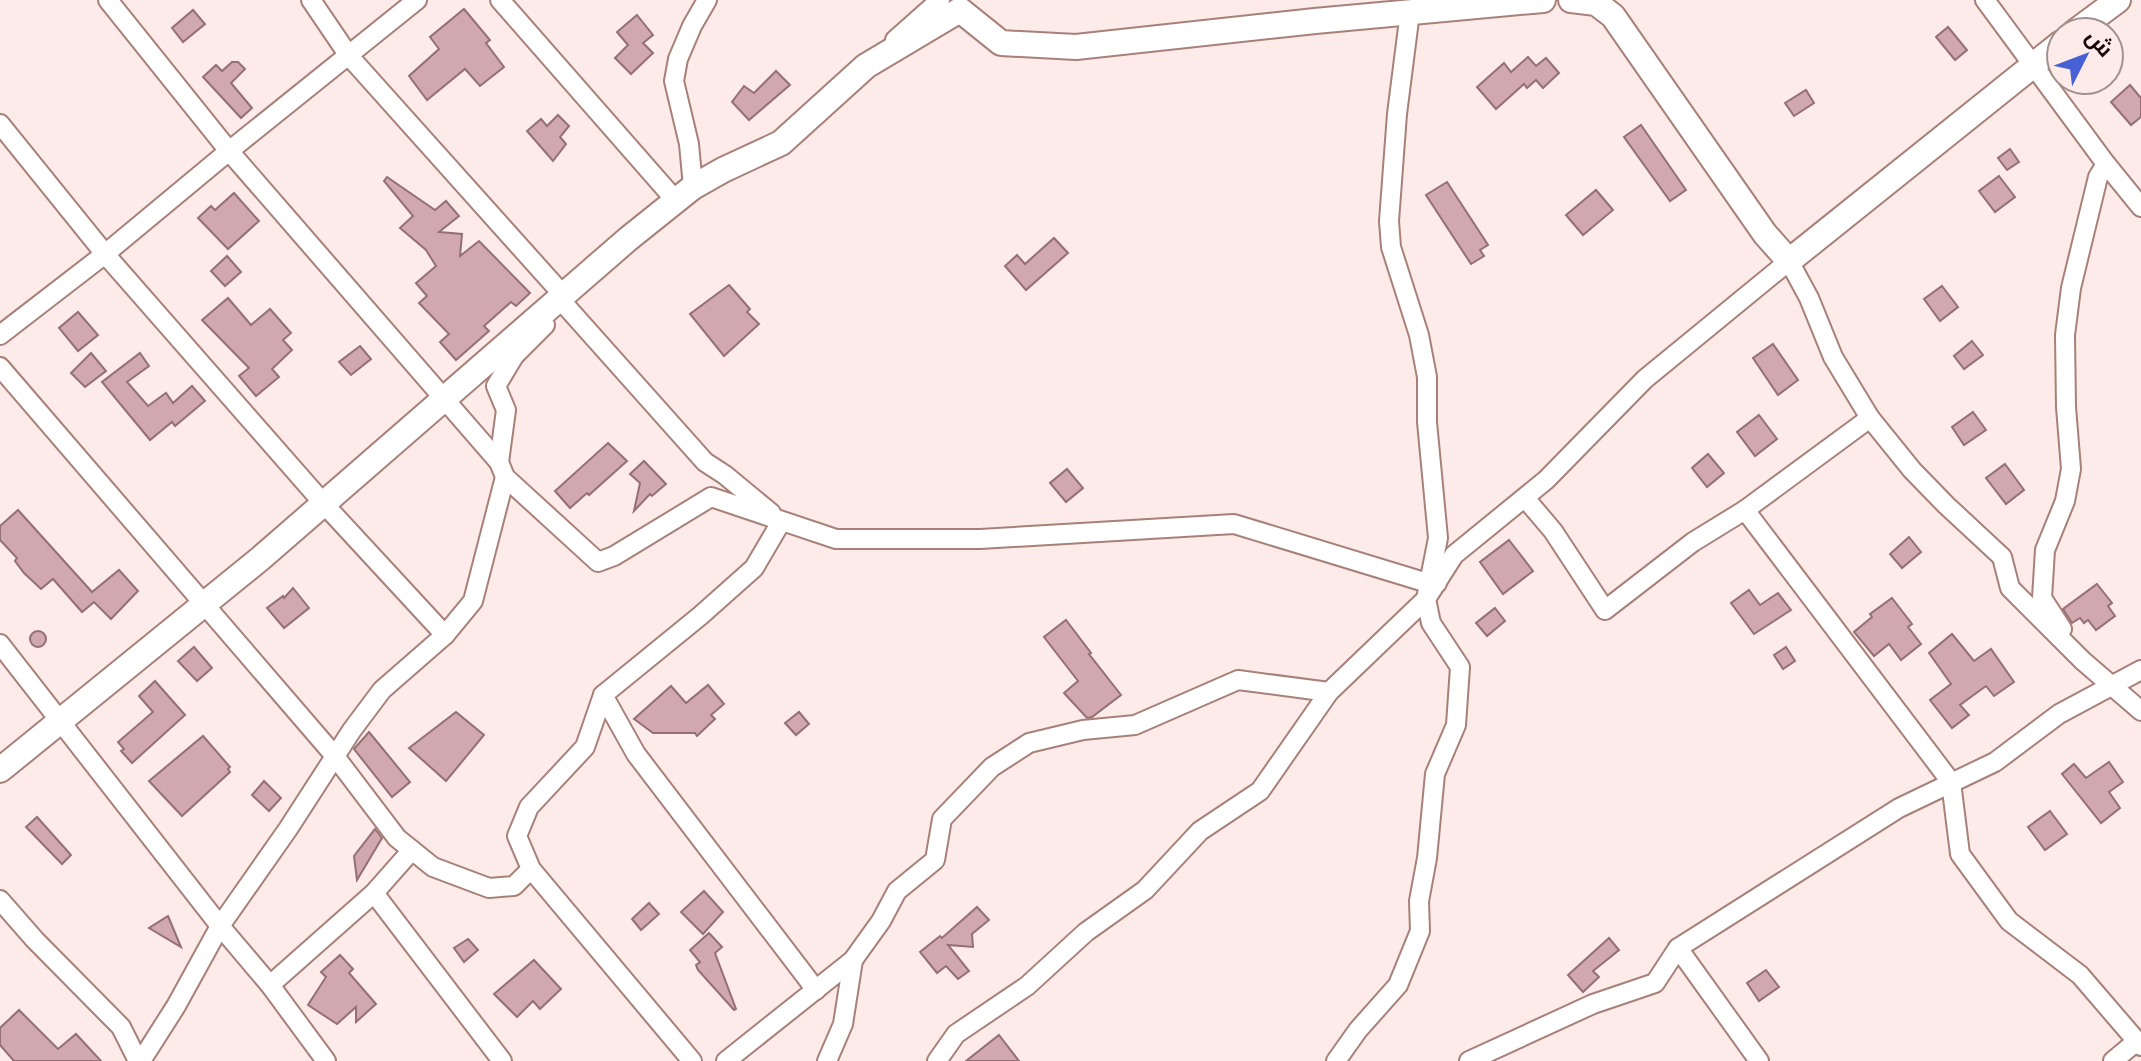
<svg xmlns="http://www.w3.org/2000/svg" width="2141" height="1061" viewBox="0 0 2141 1061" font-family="'Work Sans',Cairo,sans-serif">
  <rect width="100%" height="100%" fill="#fcebe8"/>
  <g fill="#d0a8ae" stroke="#946f75" stroke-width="2">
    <polygon points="464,9 490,40 486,43 504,67 480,86 465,69 427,100 409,76 439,49 430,37"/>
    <polygon points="193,10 205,24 183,42 172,28"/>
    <polygon points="637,15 653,35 643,43 653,53 631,74 615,58 628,45 617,32"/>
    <polygon points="1948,27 1967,50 1955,60 1936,37"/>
    <polygon points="1528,57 1536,66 1546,58 1559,73 1543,88 1536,80 1527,88 1524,84 1496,109 1477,87 1504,63 1511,72"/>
    <polygon points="232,62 238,62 245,69 231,83 252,108 241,118 203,77 216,65 222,71"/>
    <polygon points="776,71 790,85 749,120 732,102 744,86 754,93"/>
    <polygon points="2130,85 2141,98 2141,117 2131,125 2111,102"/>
    <polygon points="1806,90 1814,103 1794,116 1785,103"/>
    <polygon points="558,115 569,126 560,137 566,144 553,161 527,131 541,119 547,126"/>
    <polygon points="1641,125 1686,190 1670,201 1624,137"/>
    <polygon points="2010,149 2019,162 2007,170 1998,158"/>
    <polygon points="1999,176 2015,197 1995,212 1979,191"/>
    <polygon points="387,177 435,210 446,201 459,216 439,232 462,234 460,256 479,241 530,293 516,306 511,302 484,326 489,331 456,360 440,342 449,334 419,303 427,296 416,283 436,266 426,250 400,228 413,216 384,181"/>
    <polygon points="1447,182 1488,245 1480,250 1484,256 1471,264 1426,195"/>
    <polygon points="1596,190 1613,210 1583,235 1566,215"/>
    <polygon points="234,193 259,221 228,249 198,218 211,206 215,210"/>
    <polygon points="1054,238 1068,253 1026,290 1005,266 1017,255 1025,264"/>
    <polygon points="227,256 241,272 225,286 211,271"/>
    <polygon points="729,285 750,309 747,312 759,324 724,356 690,314"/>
    <polygon points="1942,286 1958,307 1940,321 1924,299"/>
    <polygon points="228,298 251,325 270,309 291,333 283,340 292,350 272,369 279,377 256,396 239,376 249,368 202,320"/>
    <polygon points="78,312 98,335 78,351 59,328"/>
    <polygon points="1972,341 1983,355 1964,369 1954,356"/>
    <polygon points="1773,344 1798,380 1778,395 1753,358"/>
    <polygon points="360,346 371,359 351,375 339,362"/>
    <polygon points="91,353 106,371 85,387 71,373"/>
    <polygon points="140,353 149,366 127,382 148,406 166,393 173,403 192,386 205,401 175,426 172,422 150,440 102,382"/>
    <polygon points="1973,412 1986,430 1964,445 1952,427"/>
    <polygon points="1759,415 1777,439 1755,456 1737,432"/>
    <polygon points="608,443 627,461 589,495 587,493 570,508 555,491"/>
    <polygon points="1708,454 1724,473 1707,487 1692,468"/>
    <polygon points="644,461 666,484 652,496 650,494 634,511 640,483 630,474"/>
    <polygon points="2005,464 2024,490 2006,504 1986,478"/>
    <polygon points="1067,469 1083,488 1066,502 1050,483"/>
    <polygon points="18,510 92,592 119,570 138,591 111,619 94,602 82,612 53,579 41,589 24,573 15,561 17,558 0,540 0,526"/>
    <polygon points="1909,537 1921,552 1902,568 1890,554"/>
    <polygon points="1509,540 1533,571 1503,594 1480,562"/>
    <polygon points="2097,584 2112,603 2108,606 2115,616 2096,630 2088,620 2084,623 2080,618 2072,623 2063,609"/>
    <polygon points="293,588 309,608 284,628 267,608 283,596 284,598"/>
    <polygon points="1749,590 1760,605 1778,593 1791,610 1754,634 1731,603"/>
    <polygon points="1892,598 1912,624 1908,627 1921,644 1901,660 1889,644 1874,656 1854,632 1872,617 1870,614"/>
    <polygon points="1495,608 1505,621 1487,636 1476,623"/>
    <polygon points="1066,620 1091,653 1089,654 1121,695 1092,717 1087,718 1064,693 1078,681 1044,637"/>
    <circle cx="38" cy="639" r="8"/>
    <polygon points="1952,634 1974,661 1991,649 2014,682 1994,696 1986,686 1960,705 1969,715 1952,728 1930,700 1951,684 1929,653"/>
    <polygon points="194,647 212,668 197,681 178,661"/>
    <polygon points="1786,647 1795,661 1783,669 1774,655"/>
    <polygon points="155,681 185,715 132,763 121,751 124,749 118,742 153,712 139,696"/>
    <polygon points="708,685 724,704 711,715 715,719 697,736 695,733 653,733 634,719 671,686 686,703"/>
    <polygon points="456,712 484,735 446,781 409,748"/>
    <polygon points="799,712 809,724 796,735 785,723"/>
    <polygon points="369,732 410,782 392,797 354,749"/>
    <polygon points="203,736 230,767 228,769 230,772 182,816 149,781"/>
    <polygon points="2109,762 2123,782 2109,792 2120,808 2101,823 2062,774 2074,764 2086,778"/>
    <polygon points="264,781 281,798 269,811 252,795"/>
    <polygon points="2050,811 2067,834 2045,850 2028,827"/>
    <polygon points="37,817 71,855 62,864 26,827"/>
    <polygon points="375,829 382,838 357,880 354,856"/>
    <polygon points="704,891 723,912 703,934 681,912"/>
    <polygon points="649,903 659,914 641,930 632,919"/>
    <polygon points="977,907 989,920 972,934 973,947 948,945 969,971 958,979 946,966 937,973 920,952 940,936 942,938"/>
    <polygon points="168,916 181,947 149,928"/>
    <polygon points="709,933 722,947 715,953 736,1009 734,1010 698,970 696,965 700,962 690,950"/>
    <polygon points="1609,938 1619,950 1593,971 1599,977 1583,992 1568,975"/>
    <polygon points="468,939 478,950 464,962 454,948"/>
    <polygon points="340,955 353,969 349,973 376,1004 356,1022 356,1007 337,1024 308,1005 326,977 321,972"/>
    <polygon points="534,960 561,989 540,1009 533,1001 517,1017 494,994"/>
    <polygon points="1766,970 1779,987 1759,1001 1747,983"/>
    <polygon points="19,1010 58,1049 76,1034 101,1061 14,1061 0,1045 0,1028"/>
    <polygon points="999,1035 1019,1061 966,1061"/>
  </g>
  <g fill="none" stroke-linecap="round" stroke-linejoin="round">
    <defs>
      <g id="minor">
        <polyline points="108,0 229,151 499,462 505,477 473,601 445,635 382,690 352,730 288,829 220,926 176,1006 141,1061"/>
        <polyline points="311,0 349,56 564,296 565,305 705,462 725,475 771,513"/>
        <polyline points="500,0 677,202"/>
        <polyline points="1985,0 2106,164 2098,177 2071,288 2065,335 2066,407 2071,469 2065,501 2045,550 2042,598 2062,629"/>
        <polyline points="895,40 940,0"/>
        <polyline points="0,124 105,254 324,504 445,635"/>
        <polyline points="2106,164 2141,207"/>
        <polyline points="687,193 693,187 689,144 674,81 678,59 692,26 707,0"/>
        <polyline points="0,335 105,254 229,151 417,0"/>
        <polyline points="0,367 334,755 397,838 433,867 489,888 514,886 531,869"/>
        <polyline points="499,462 506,410 496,386 514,356 545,325"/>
        <polyline points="505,477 598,562 614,556 711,497 836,539 980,539 1234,524 1431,584 1437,583"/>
        <polyline points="1525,498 1553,531 1605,610 1693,542 1745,510 1870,418"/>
        <polyline points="1745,510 1951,782 1960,854 2009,921 2080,975 2141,1046"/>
        <polyline points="0,644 220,926 270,985 326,1061"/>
        <polyline points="603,695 636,754 816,990"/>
        <polyline points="374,893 502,1061"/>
        <polyline points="0,900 35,940 121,1027 138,1061"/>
        <polyline points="1678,948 1759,1061"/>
        <polyline points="270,985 374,893 412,850"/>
        <polyline points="692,1061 531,869 517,836 529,807 585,747 603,695 700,616 754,568 781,522"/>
        <polyline points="726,1061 853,960 881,921 897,891 935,860 942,819 992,767 1029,743 1083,730 1135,725 1238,680 1329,692"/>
        <polyline points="827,1061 843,1024 853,960"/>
        <polyline points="937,1061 956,1034 1027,986 1086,932 1145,890 1200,831 1260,791 1329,692 1426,599 1454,555 1546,480 1645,379 1789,261 1809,298 1833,357 1870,418 1912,470 1946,505 2002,557 2010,588 2083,661 2141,711"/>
        <polyline points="1336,1061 1358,1030 1398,985 1420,931 1419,901 1427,858 1435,774 1456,725 1460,667 1431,623 1426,599 1438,538 1427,422 1427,377 1419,335 1391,247 1389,221 1397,114 1410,12"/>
        <polyline points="1469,1061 1593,1004 1655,983 1678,948 1899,808 1995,762 2059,714 2141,670"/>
        <polyline points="2113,1061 2137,1041"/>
      </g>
      <g id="tertiary">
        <polyline points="1571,0 1596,3 1613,16 1765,234 1789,261 2061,43"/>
        <polyline points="2075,32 2118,0"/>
        <polyline points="0,770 261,558 628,239 693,187 723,170 781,143 866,66 960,10 1001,43 1076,47 1315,21 1543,0"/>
      </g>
    </defs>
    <use href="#minor" stroke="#a78179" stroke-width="22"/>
    <use href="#tertiary" stroke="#a78179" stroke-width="28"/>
    <use href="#minor" stroke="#fff" stroke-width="18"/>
    <use href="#tertiary" stroke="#fff" stroke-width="24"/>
  </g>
  <g transform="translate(2085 56) rotate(48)"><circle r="38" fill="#fcebe8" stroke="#a1918e" stroke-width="2"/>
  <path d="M0-6L14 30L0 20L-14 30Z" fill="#4761d5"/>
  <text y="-12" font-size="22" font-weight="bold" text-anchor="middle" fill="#180a08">ش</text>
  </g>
</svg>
